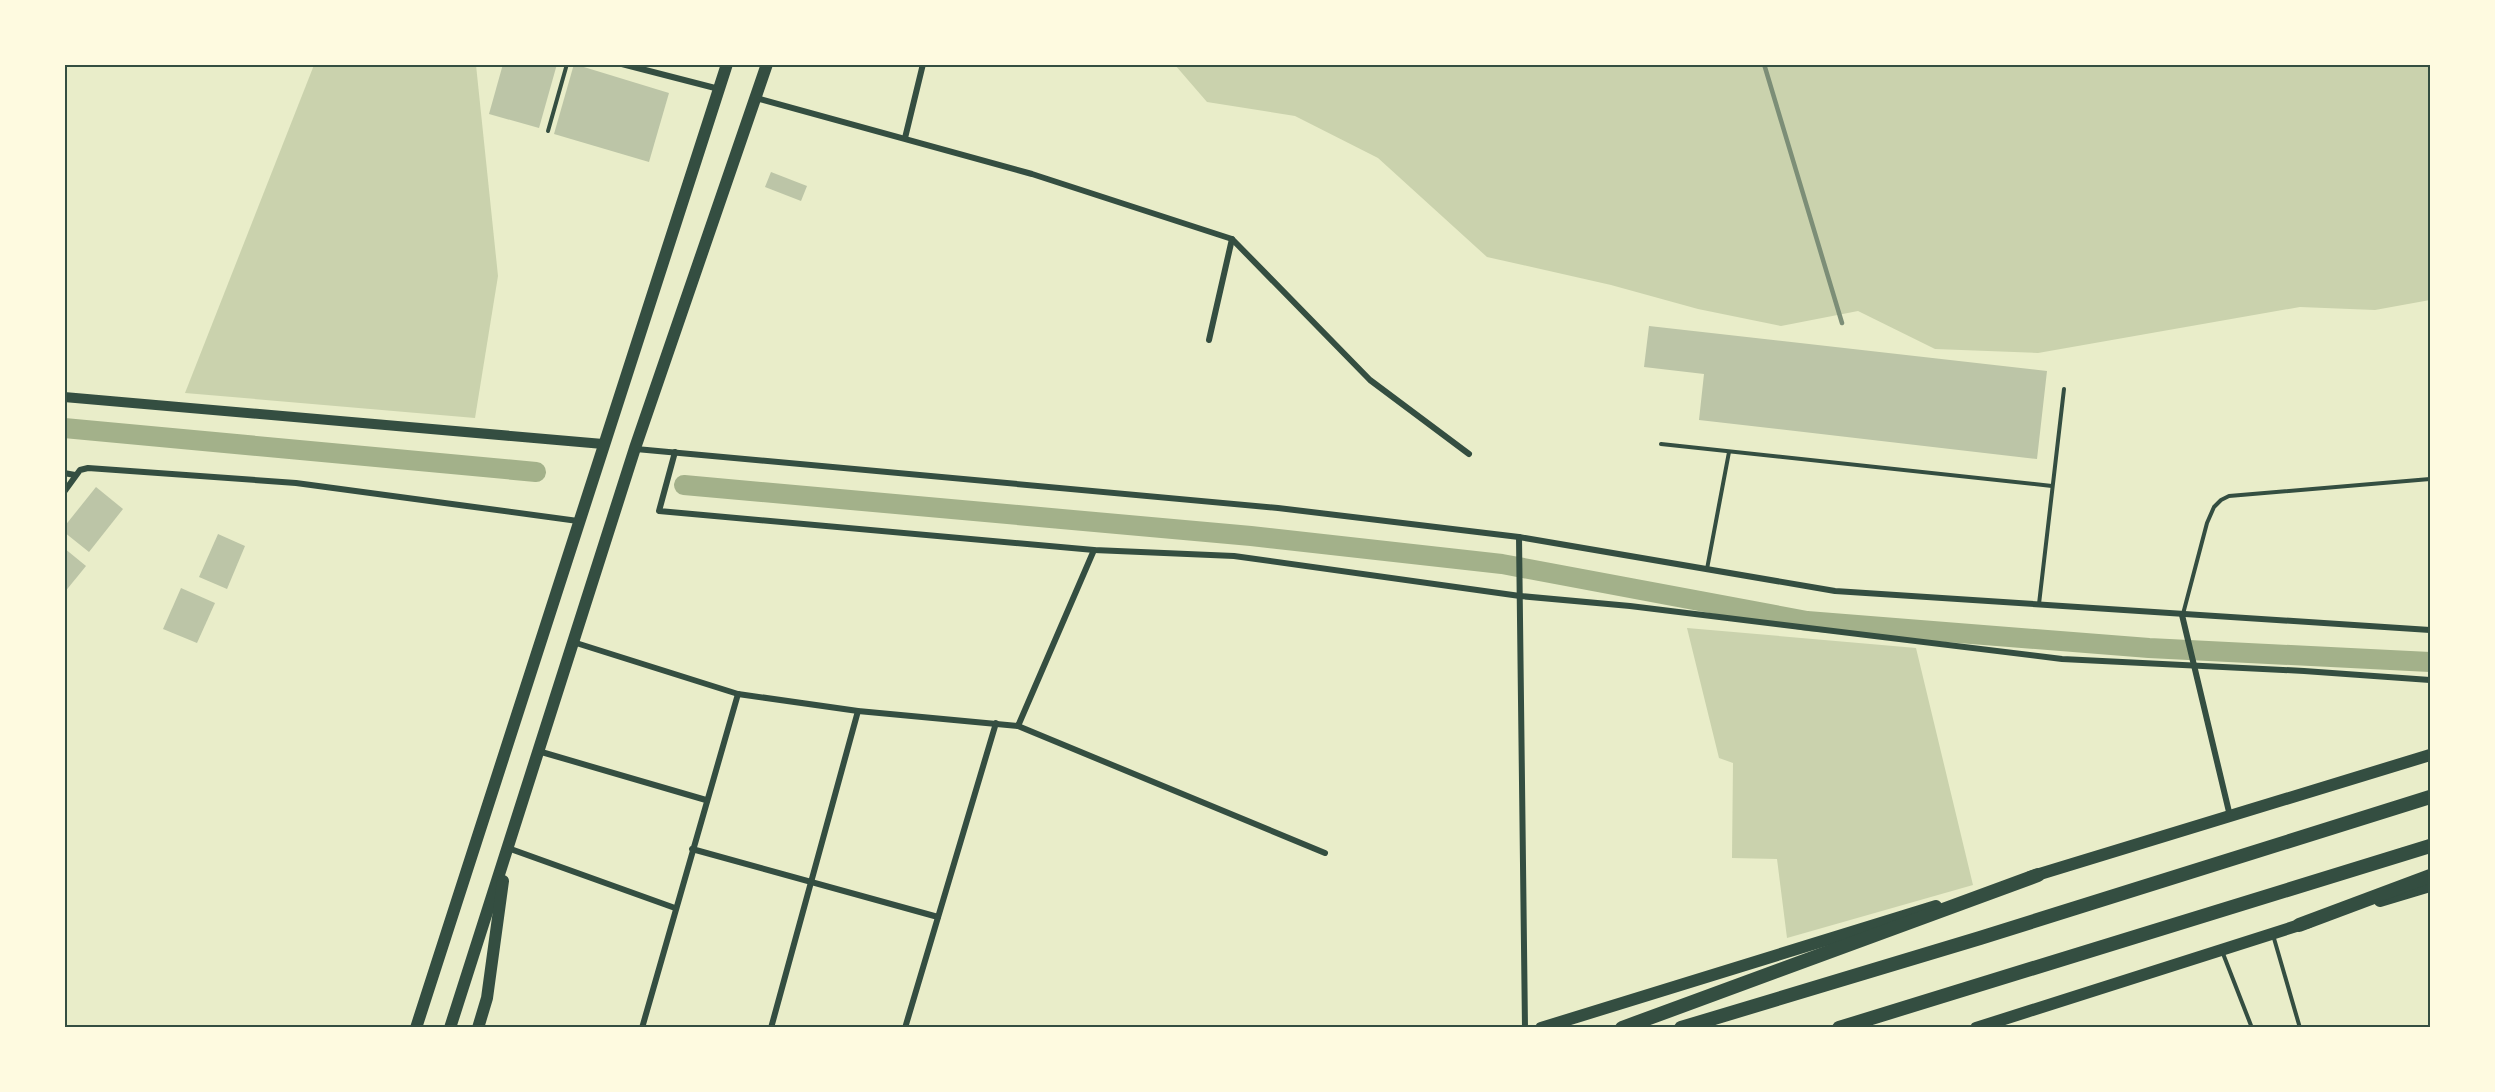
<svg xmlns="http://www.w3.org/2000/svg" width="2495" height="1092" viewBox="0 0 2495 1092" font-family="'Fira Sans Condensed',sans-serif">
  <rect width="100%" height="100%" fill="#e9edc9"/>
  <g fill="#cad2ad">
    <polygon points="314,65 476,65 498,276 475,418 185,393"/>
    <polygon points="1175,65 2430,65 2430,300 2375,310 2300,307 2038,353 1935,349 1858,311 1781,326 1698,309 1611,285 1487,257 1378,158 1295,116 1207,102"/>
    <polygon points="1687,628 1916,648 1973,885 1787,938 1777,859 1732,858 1733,763 1719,758"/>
  </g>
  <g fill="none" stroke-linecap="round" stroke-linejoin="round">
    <g stroke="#a3b18a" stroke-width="20">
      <polyline points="64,428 536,472"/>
      <polyline points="684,485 1251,536 1502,564 1807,621 2149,648 2430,662"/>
    </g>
  </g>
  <g fill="#bcc5a7">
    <polygon points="503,64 557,64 539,128 489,114"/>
    <polygon points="574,64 669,93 649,162 554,134"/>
    <polygon points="771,172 807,186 801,201 765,187"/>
    <polygon points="1649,326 2047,371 2037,459 1699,420 1704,374 1644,367"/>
    <polygon points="96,487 123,509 89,552 64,532 64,527"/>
    <polygon points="218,534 245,546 227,589 199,577"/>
    <polygon points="64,548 86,566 64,593"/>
    <polygon points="181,588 215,603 197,643 163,629"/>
  </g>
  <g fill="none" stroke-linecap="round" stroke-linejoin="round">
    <g stroke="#344e41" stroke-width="4">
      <polyline points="548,131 567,64"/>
      <polyline points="1661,444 2052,486"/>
      <polyline points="1707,569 1729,452"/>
      <polyline points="2039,604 2064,389"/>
      <polyline points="2183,614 2207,523 2214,507 2221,500 2229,496 2430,479"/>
      <polyline points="2273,935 2300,1028"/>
      <polyline points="2222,951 2252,1028"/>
    </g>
    <g stroke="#344e41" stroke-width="6">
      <polyline points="622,64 719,89"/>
      <polyline points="756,98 1032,174 1232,239 1370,380 1469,454"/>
      <polyline points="905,138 923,64"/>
      <polyline points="1209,340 1232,239"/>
      <polyline points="636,449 1278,508 1519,537 1835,591 2430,630"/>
      <polyline points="675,452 659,511 1094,550 1234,556 1520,596 1630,606 2062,659 2304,671 2430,680"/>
      <polyline points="64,473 75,475"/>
      <polyline points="64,492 80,470 88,468 296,483 578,521"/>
      <polyline points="1519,537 1525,1028"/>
      <polyline points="2182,615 2230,816"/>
      <polyline points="573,642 738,694 858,711 1018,726 1094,550"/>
      <polyline points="1018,726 1325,853"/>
      <polyline points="538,751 706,800"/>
      <polyline points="508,848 675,908"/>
      <polyline points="692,849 938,917"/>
      <polyline points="642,1028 738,694"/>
      <polyline points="771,1028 858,711"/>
      <polyline points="905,1028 996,723"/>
    </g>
    <polyline stroke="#344e41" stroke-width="10" points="64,397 603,444"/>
    <g stroke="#344e41" stroke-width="12">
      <polyline points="2030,877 2430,755"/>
      <polyline points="2380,901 2430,886"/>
      <polyline points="416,1028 727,64"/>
      <polyline points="450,1028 635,448 767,64"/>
      <polyline points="478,1028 487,998 503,881"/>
      <polyline points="1541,1028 1936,906"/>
      <polyline points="1976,1028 2309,922"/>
    </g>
    <g stroke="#344e41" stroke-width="14">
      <polyline points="2299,925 2430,876"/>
      <polyline points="1622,1028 2038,875"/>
      <polyline points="1681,1028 1980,938 2430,797"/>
      <polyline points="1839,1028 2430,846"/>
    </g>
    <polyline stroke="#7c8e77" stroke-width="4.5" points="1764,64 1842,323"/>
  </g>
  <rect width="2495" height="1092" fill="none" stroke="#fefae0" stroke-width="132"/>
  <rect x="66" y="66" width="2363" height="960" fill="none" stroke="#344e41" stroke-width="2"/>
</svg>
